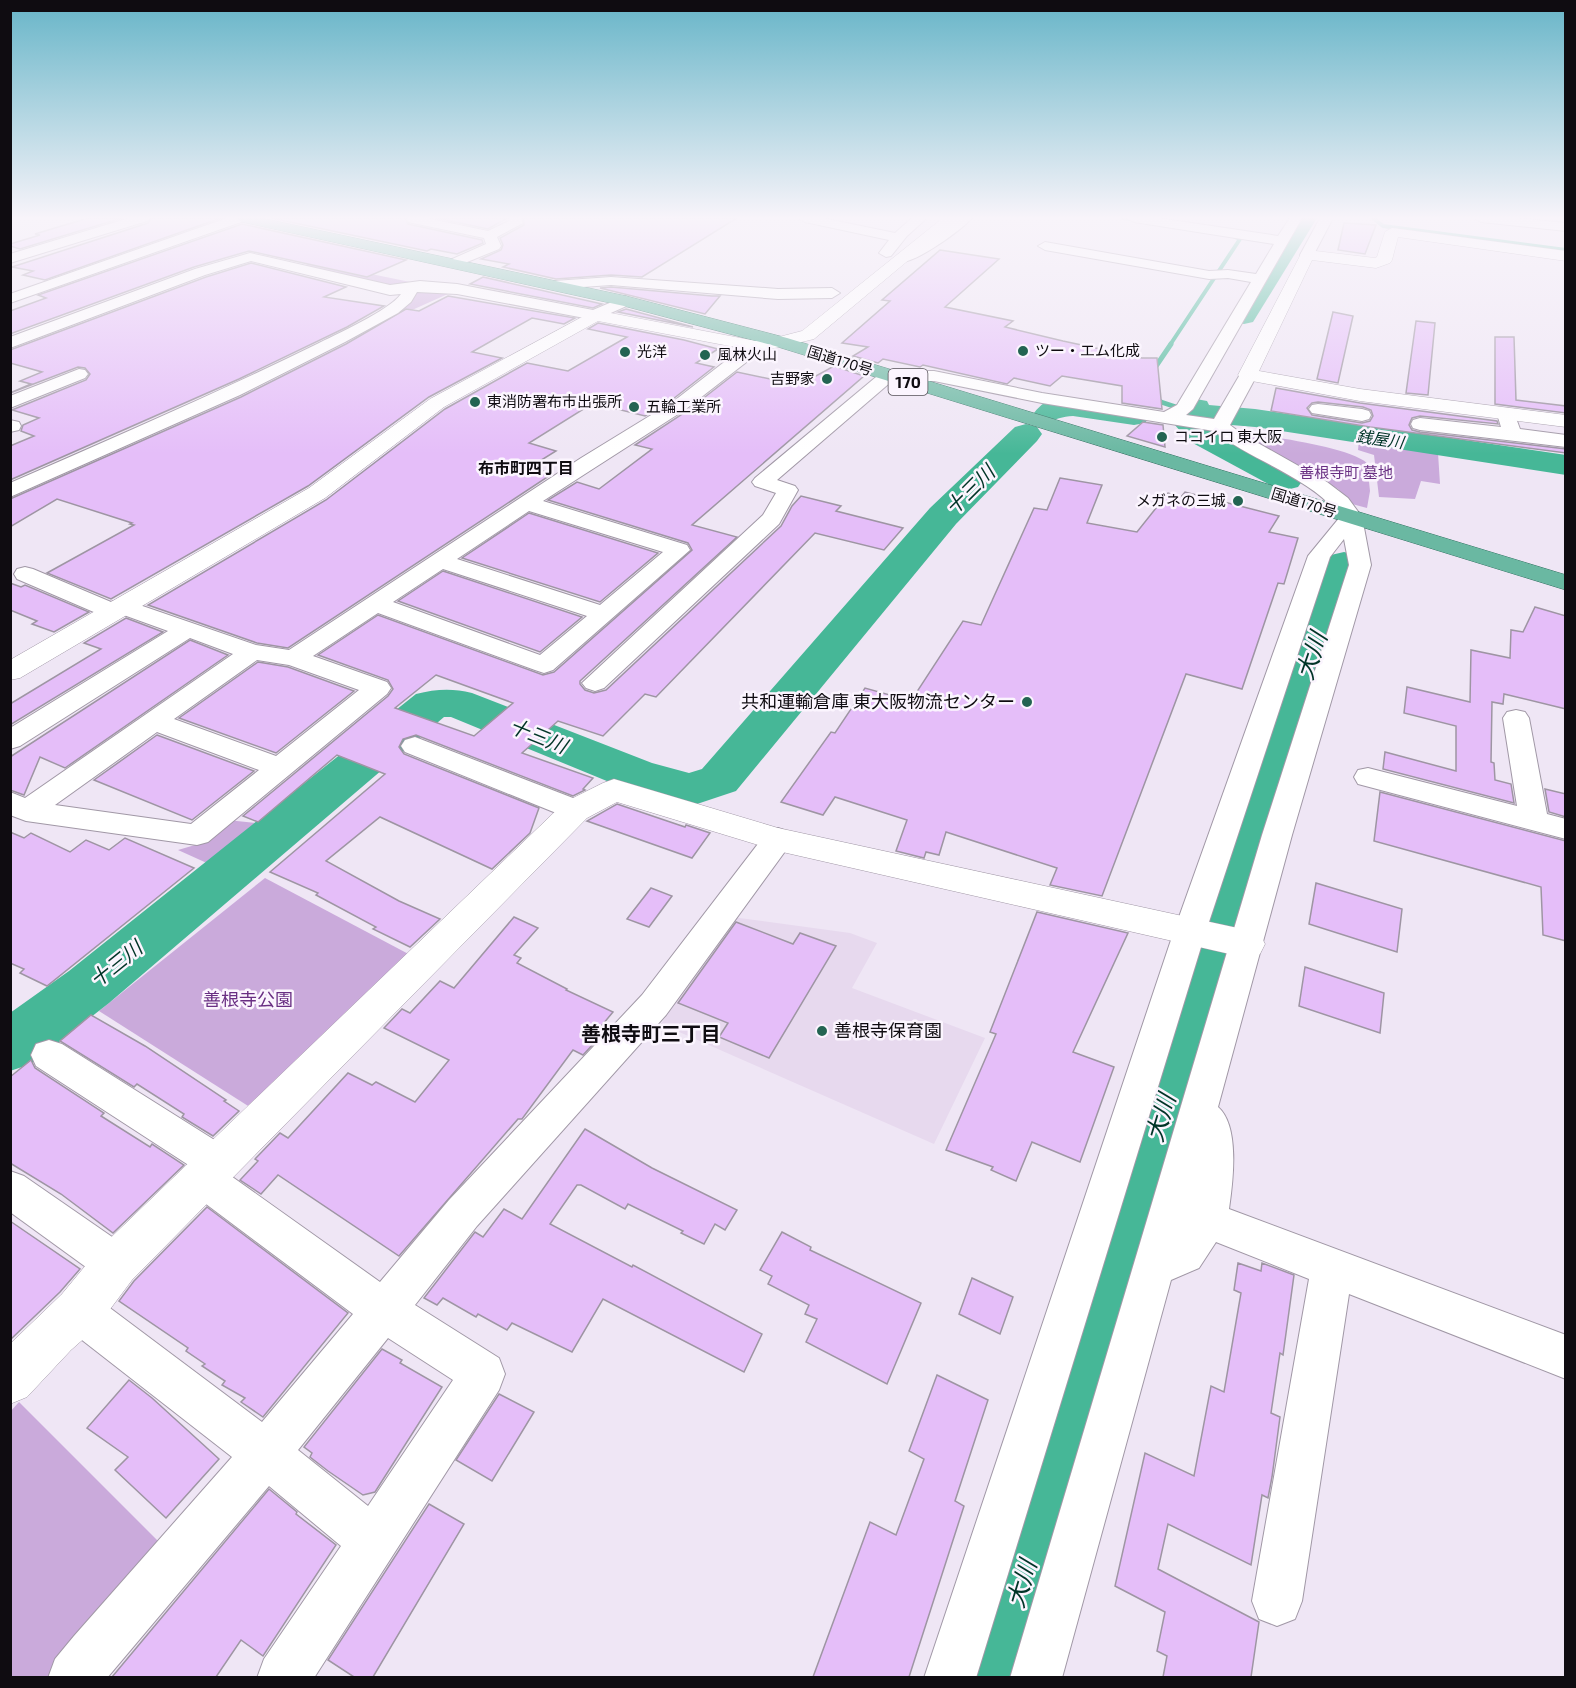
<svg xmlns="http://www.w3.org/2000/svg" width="1576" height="1688" viewBox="0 0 1576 1688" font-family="'Exo 2','Noto Sans JP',sans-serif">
  <rect width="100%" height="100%" fill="#efe6f5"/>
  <polygon fill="#e7d9ee" points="732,917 850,933 877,943 852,988 985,1038 934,1144 661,1024"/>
  <g fill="#caaadb">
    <polygon points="313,262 415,283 394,288 291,265 305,265"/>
    <polygon points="417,289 450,293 352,337"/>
    <path d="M1241 432C1270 437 1347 446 1367 463L1370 491 1367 508 1352 504 1338 489 1239 434Z"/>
    <polygon points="1359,440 1438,453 1440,484 1421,481 1415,499 1379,497 1374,455 1358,450"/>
    <polygon points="227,820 257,823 209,864 178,850 195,845"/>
    <polygon points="265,878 416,958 256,1111 99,1011"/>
    <polygon points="19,1402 163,1546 60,1677 11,1678 10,1412"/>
  </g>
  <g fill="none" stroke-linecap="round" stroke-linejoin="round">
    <g stroke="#46b797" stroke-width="4">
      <polyline points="1123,218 1138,220"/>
      <polyline points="1373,218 1383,226 1566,250"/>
      <polyline points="1170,345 1240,239 1230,235"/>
    </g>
    <g stroke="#46b797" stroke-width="5">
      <polyline points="1152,372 1171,344"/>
      <polyline points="1153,396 1161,402 1194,413"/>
    </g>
    <g fill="#46b797" fill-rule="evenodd">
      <polygon points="1295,218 1317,218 1253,322 1244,324 1235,322 1231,316"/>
      <path d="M1058 398 1134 407 1145 409 1150 416 1145 423 1134 425 1073 416C1060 416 1053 423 1039 420L1034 413C1041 404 1047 400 1058 398Z"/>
      <polygon points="1196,399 1207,401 1209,405 1255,409 1566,455 1566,475 1255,427 1208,423 1298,473 1303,480 1298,487 1286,490 1274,487 1189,441 1174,424 1185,401"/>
      <path d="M1026 424 1037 427 1042 434 1037 441 956 524 736 791 691 806 619 786 451 717H444L109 1003 31 1064 10 1071V1013L69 971 416 694C436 689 452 688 472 693L652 763 689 773 702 769 930 508 1015 427Z"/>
      <polygon points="1344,552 1357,555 1363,563 1237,957 1039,1678 950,1678 1181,957 1325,563 1331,555"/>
    </g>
  </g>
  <g fill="#e5bef9" stroke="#9e95a3" stroke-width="1.5" fill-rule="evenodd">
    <polygon points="88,218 122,218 20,249 10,246 10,244 40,235 35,234"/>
    <polygon points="151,218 221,218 45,280 23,275 33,271 12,267 148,223"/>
    <polygon points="271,218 405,218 408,224 482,240 483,243 457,254 431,249 427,251"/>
    <polygon points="436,218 507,218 488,229"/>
    <polygon points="523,218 737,218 642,277 611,275 556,279 503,267 509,264 481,259 501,250 503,245 500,238 524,225"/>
    <polygon points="1344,223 1376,225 1365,254 1338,250"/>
    <polygon points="242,224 406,260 367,277 249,251 194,267 10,334 10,311 46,298 38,295"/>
    <polygon points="940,250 999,259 945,307 1013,321 1005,327 1063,341 1142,358 1157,358 1162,409 1122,403 1122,386 1062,376 1050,386 1014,378 1007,384 923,365 920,367 883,359 878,363 853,356 868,347 842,343 890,301 882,300"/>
    <polygon points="251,263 346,287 324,297 384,306 347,327 239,379 10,480 10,446 34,436 21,431 23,425 39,418 12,410 86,380 90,374 85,368 78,367 10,393 31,384 20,381 42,372 10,363 10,350 206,277"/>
    <polygon points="483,277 602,304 593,308 470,284"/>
    <polygon points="611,287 712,296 720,296 705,314 600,288"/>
    <polygon points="448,296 575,318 564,324 532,318 472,352 502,358 429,397 308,486 111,599 47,573 134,525 130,524 132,523 57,499 10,527 10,499 241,397 346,344 406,309 419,311"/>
    <polygon points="626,309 693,327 618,312"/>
    <polygon points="1333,312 1353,316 1338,383 1317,379"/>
    <polygon points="1416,321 1435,323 1428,395 1406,393"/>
    <polygon points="598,323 684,340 718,349 696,363 714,367 673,399 645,416 593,403 529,443 556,451 530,467 552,474 288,648 257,643 148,605 326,500 445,409 527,363 568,371 627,337 588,329"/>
    <polygon points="1495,337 1514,337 1516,400 1566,406 1566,413 1495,404"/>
    <path d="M834 366 864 376 692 525 737 537 580 681V684L585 690 594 693 606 690 781 526 792 506 801 496 841 506 836 511 903 528 884 550 815 533 656 697 645 694 603 736 558 721 522 753 593 778 583 789 585 790 573 796 416 735 403 739 399 747 404 754 539 808 530 833 492 869 380 817 326 861 399 901 440 919 410 947 373 929 376 927 316 895 318 893 270 872 385 774 337 755 258 822 243 816 388 696 393 689 388 680 318 655 378 615 543 675 554 672 692 550 688 543 548 500 577 482 599 489 652 449 635 445 687 411 737 372 789 383 793 380 805 382ZM436 675 513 703 474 736 395 708Z"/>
    <path d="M1276 388 1360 403 1497 421 1498 424 1420 416 1412 418 1409 425 1412 430 1420 432 1566 449V453L1370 427 1271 411ZM1318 402 1363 407 1371 410 1373 416 1370 421 1362 423 1312 415 1307 408 1312 403Z"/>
    <polygon points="1143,422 1163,425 1165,447 1127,436"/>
    <polygon points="1060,478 1102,485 1087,523 1137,532 1168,493 1181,497 1185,492 1279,516 1269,532 1298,538 1284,584 1278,583 1242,689 1186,674 1102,896 1050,885 1057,868 946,832 939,855 926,852 924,858 896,851 907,820 835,797 823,815 781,802 831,732 835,733 865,688 911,701 963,621 981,625 1034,508 1047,510"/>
    <polygon points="529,513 658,553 600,602 462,558"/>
    <polygon points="443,571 582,617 540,652 398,601"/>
    <polygon points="10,583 21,587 25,585 89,612 54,632 32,624 37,621 10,610"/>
    <polygon points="1535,607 1566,616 1566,709 1504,694 1503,704 1492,702 1491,762 1494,763 1495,780 1511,784 1514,803 1383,769 1385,752 1456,771 1456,726 1404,713 1407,687 1470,702 1471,650 1510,658 1511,630 1523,632"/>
    <polygon points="126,618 163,632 10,725 10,704 101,649 84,643"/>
    <polygon points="190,640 228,655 65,768 40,757 24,795 10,790 10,757"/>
    <polygon points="258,662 288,667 354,691 276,753 179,718"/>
    <polygon points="157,735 254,771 192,820 94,780"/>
    <polygon points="1545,789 1566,794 1566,817 1549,812"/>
    <polygon points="1380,792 1566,841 1566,941 1543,935 1541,887 1374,841"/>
    <polygon points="617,804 685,827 686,825 710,833 692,858 587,821"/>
    <polygon points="10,832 24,838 31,833 70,852 86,840 109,850 125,838 194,868 47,986 20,973 24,969 10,963"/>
    <polygon points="1316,883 1402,909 1397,952 1309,924"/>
    <polygon points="651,888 672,896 649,927 627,919"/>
    <polygon points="1037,912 1128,933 1073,1052 1114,1067 1080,1162 1032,1142 1016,1181 991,1170 993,1167 946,1150 996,1034 990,1032"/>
    <polygon points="514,917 538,928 514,955 521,958 517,963 567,989 566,990 613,1012 598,1030 602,1032 595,1042 583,1055 573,1050 522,1119 518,1119 399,1256 278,1175 261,1194 240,1180 258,1161 255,1159 280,1133 288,1138 348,1073 372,1085 376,1082 415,1102 449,1060 384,1028 402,1009 410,1013 440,981 454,988"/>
    <polygon points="736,922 793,944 800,933 836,946 769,1058 719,1037 728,1023 678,1003"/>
    <polygon points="1305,967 1384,993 1380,1033 1299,1006"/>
    <polygon points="91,1015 145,1046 226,1100 224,1101 239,1111 213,1136 182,1117 184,1114 137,1084 134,1087 60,1041"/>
    <polygon points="31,1060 35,1068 104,1113 101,1116 150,1147 152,1144 184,1165 113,1233 61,1194 10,1163 10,1077"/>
    <polygon points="585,1129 652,1168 737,1210 725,1230 715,1224 704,1244 681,1233 683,1231 628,1204 625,1209 581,1185 577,1185 550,1224 632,1267 633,1265 762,1334 744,1372 603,1299 572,1352 512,1323 507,1330 478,1314 476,1317 443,1298 437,1305 424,1298 475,1232 483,1237 504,1209 522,1219"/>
    <polygon points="207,1207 348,1313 263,1417 241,1402 245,1398 222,1385 225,1381 202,1366 205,1364 186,1351 188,1348 119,1301 134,1281"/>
    <polygon points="10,1221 80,1269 60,1292 10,1340"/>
    <polygon points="782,1232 811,1247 810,1250 921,1303 887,1384 806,1342 817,1319 805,1314 809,1305 768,1284 772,1276 760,1270"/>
    <polygon points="1238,1263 1261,1271 1262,1263 1294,1275 1283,1355 1280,1353 1271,1413 1280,1417 1272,1477 1268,1498 1262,1495 1251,1565 1168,1524 1158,1569 1259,1622 1251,1677 1163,1677 1167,1656 1157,1651 1165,1612 1115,1586 1145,1453 1194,1476 1211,1386 1224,1392 1241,1293 1234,1290"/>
    <polygon points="972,1278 1013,1297 1000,1334 959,1314"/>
    <polygon points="382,1349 402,1360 400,1363 442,1387 375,1492 363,1495 328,1471 310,1457 312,1453 304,1447"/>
    <polygon points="937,1375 988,1400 955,1501 964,1506 909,1677 813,1677 870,1522 896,1535 924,1459 909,1451"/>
    <polygon points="129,1380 152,1398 219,1459 166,1518 115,1470 128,1457 87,1428"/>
    <polygon points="499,1394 534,1412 492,1481 456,1460"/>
    <polygon points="269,1489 297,1512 296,1514 336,1545 263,1656 241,1640 216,1677 112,1677"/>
    <polygon points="429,1504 464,1524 373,1677 354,1677 328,1660"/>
  </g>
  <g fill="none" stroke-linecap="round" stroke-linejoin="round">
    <defs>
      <g id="minor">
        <polygon points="129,218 149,218 147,221 10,263 10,254"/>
        <polygon points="227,218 246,218 244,221 10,303 10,294"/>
        <polygon points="407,218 426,218 488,231 509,221 509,218 521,218 523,223 497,237 501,246 499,249 455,267 450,266 448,263 450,260 486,244 484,238 408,222"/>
        <polygon points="798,218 822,218 895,233 912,218 927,218 907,236 891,256 886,257 879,253 889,240 805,222"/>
        <path d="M957 218H972C961 230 913 266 897 262L895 259 897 256 923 242Z"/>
        <path d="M1127 218H1158L1278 236 1290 218H1302L1193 409 1186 415 1214 419 1242 371H1254L1257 375 1230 425 1242 434 1327 482 1348 498 1362 517 1371 565 1292 835 1218 1107C1240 1126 1233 1181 1229 1209L1566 1335V1379L1349 1294 1302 1601 1295 1619 1277 1626 1259 1619 1252 1601 1309 1279 1216 1242 1199 1268 1171 1280 1062 1678H1010L1262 835 1349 565 1344 539 1330 557 1206 931 976 1678H924L1174 931 1308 556 1340 517C1316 480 1250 460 1214 431L1042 403 934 381H892L777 480 795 486 798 490 779 524 604 688 595 691 586 688 582 683 763 515 776 493 755 486 752 482 755 478 882 372 888 371H934L1042 393 1164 412 1177 405 1251 282 1228 278 1209 279 1045 250 1038 246 1045 242 1209 271 1228 270 1256 274 1274 244 1134 222Z"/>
        <polygon points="1320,218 1333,218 1312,258 1302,258 1300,255"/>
        <polygon points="1474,218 1516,218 1566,223 1566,231 1481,222"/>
        <path d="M250 253 390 285 420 281 457 284 593 310 626 296 634 301 631 304 595 320 457 294 417 292 411 302 398 313 345 342 240 395 10 497V483C113 438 215 394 315 345 335 335 390 310 401 294L390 295 251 261 205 275 10 348V337L195 269Z"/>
        <polygon points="611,277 778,289 832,288 840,293 832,298 778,299 611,285 554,289 547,285 554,281"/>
        <path d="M756 341 764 346 762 350 686 409 543 501 687 545 690 550 553 670 544 673 535 670 378 613 313 656 387 682 391 688 387 694 208 842 197 845 26 821 10 815V792L25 798 233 654 190 638 20 746 10 749V728L168 631 121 614 111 618 103 616 17 579 14 574 17 569 25 567 33 569 111 602 120 599 128 601 256 645 289 650 581 458 674 401 750 342ZM529 511 663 552 600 605 457 559ZM443 569 587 616 540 655 393 602ZM257 660 289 665 359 690 276 756 174 719ZM157 732 259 770 191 824 55 805Z"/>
        <polygon points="79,369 85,370 88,374 85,378 10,408 10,396"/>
        <polygon points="1318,404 1362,409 1369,411 1371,415 1369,419 1362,421 1312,413 1309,409 1312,405"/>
        <polygon points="1506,408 1513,410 1520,429 1566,435 1566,447 1420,430 1413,428 1411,424 1413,420 1420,418 1501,427 1497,414 1499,410"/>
        <polygon points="10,420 19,422 21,426 19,430 10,432"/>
        <polygon points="1516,710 1525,712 1529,718 1547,814 1566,819 1566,839 1358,784 1354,777 1358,770 1368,768 1517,806 1503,718 1507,712"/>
        <polygon points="415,737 586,803 591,810 586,817 576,820 566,817 405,752 401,746 405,740"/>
        <path d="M778 828 789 832 793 839 789 846 666 1015 477 1226 415 1305 499 1358 505 1374 499 1390 314 1678H257L264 1659 341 1546 269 1486 107 1678H48L55 1659 74 1636 232 1457 64 1326 58 1311 64 1296 79 1290 94 1296 262 1422 353 1314 190 1192 184 1179 190 1166 36 1066 31 1055 36 1044 49 1040 62 1044 232 1151 237 1163 231 1176 380 1282 449 1200 642 995 767 832ZM388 1338 453 1380 368 1506 298 1450Z"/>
        <polygon points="10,1171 24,1176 131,1250 137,1264 131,1278 116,1284 101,1278 10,1212"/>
      </g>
      <g id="tertiary">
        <polygon points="1392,228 1566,251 1566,261 1398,237 1392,260 1390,263 1376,268 1312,260 1259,371 1360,389 1566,415 1566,427 1360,401 1241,379 1238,375 1302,252 1307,250 1375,258 1377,257 1385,232"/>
        <polygon points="595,310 756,341 781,337 787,338 790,342 787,346 756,351 598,321 444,407 325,498 20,678 10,680 10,660 309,488 430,399"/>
        <polygon points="614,779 778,828 1247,930 1260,934 1265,944 1260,954 1247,958 778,851 617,802 587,818 132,1280 96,1328 71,1350 27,1397 10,1404 10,1344 62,1294 100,1248 565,802 603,783"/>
      </g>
      <polygon id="secondary" points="943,218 959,218 814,339 781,347 775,346 772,342 775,338 802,331"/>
      <polygon id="trunk" points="235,218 261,218 626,296 787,338 1566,575 1566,590 775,346 624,306 242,222"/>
    </defs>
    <use href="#minor" stroke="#a198a6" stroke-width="2"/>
    <use href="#tertiary" stroke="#a198a6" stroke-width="1"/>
    <use href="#secondary" stroke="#a198a6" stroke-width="1"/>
    <use href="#trunk" stroke="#317060" stroke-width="1"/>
    <use href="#minor" fill="#fff" fill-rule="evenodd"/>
    <use href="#tertiary" fill="#fff" fill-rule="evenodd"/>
    <use href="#secondary" fill="#fff" fill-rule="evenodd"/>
    <use href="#trunk" fill="#6ab8a2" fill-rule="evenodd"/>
  </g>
  <linearGradient id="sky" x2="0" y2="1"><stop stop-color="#67b5c8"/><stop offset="0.48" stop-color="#f8f4fa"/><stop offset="1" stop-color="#f8f4fa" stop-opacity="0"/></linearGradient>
  <rect width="1576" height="454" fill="url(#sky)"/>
  <g fill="#236452" stroke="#fbf5fe" stroke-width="2">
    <circle cx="1023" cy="351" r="6"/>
    <circle cx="625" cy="352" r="6"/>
    <circle cx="705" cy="355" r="6"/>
    <circle cx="827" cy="379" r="6"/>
    <circle cx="475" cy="402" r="6"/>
    <circle cx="634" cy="407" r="6"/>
    <circle cx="1162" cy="437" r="6"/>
    <circle cx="1238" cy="501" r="6"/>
    <circle cx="1027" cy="702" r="6"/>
    <circle cx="822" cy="1031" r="6"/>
  </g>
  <g text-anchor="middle" stroke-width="5" stroke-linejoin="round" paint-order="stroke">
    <g font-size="15" fill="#0f0c11" stroke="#fbf5fe" text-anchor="start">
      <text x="1035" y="356">ツー・エム化成</text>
      <text x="637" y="357">光洋</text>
      <text x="717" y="360">風林火山</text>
      <text x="815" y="384" text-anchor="end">吉野家</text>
      <text x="487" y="407">東消防署布市出張所</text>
      <text x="646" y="412">五輪工業所</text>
      <text x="1174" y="442">ココイロ 東大阪</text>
      <text x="1226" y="506" text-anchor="end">メガネの三城</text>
    </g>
    <g font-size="15" fill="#0f0c11" stroke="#fbf5fe">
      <text transform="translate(840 361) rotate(17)" y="5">国道170号</text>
      <text transform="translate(1304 503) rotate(17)" y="5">国道170号</text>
    </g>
    <g font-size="15" fill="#692f83" stroke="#fbf5fe">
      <text x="1346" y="478">善根寺町 墓地</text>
    </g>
    <rect fill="#fbf5fe" stroke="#565258" stroke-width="1.5" x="888.5" y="369" width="39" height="26" rx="4.5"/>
    <g font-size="16" font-weight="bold" fill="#0f0c11">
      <text x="908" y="388">170</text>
    </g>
    <g font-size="16" font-style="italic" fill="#003427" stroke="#fbf5fe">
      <text transform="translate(1380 439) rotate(8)" y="6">銭屋川</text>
    </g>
    <g font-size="16" font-weight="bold" fill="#0f0c11" stroke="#fbf5fe">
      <text x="526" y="474">布市町四丁目</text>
    </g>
    <g font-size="18" fill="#0f0c11" stroke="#fbf5fe" text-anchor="end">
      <text x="1015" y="708">共和運輸倉庫 東大阪物流センター</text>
      <text x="834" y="1037" text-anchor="start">善根寺保育園</text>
    </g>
    <g font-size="18" fill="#692f83" stroke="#fbf5fe">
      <text x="248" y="1006">善根寺公園</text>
    </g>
    <g font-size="20" font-style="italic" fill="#003427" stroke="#fbf5fe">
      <text transform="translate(970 490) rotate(-45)" y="7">十三川</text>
      <text transform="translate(538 736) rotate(22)" y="7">十三川</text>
      <text transform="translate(116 964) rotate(-39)" y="7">十三川</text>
    </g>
    <g font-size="20" font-weight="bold" fill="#0f0c11" stroke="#fbf5fe">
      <text x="651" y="1041">善根寺町三丁目</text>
    </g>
    <g font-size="24" font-style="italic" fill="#003427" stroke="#fbf5fe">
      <text transform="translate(1312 656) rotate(-71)" y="8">大川</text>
      <text transform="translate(1161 1118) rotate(-73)" y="8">大川</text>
      <text transform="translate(1022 1584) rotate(-73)" y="8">大川</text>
    </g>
  </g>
  <rect width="1576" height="1688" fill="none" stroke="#0f0c11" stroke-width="24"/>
</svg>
